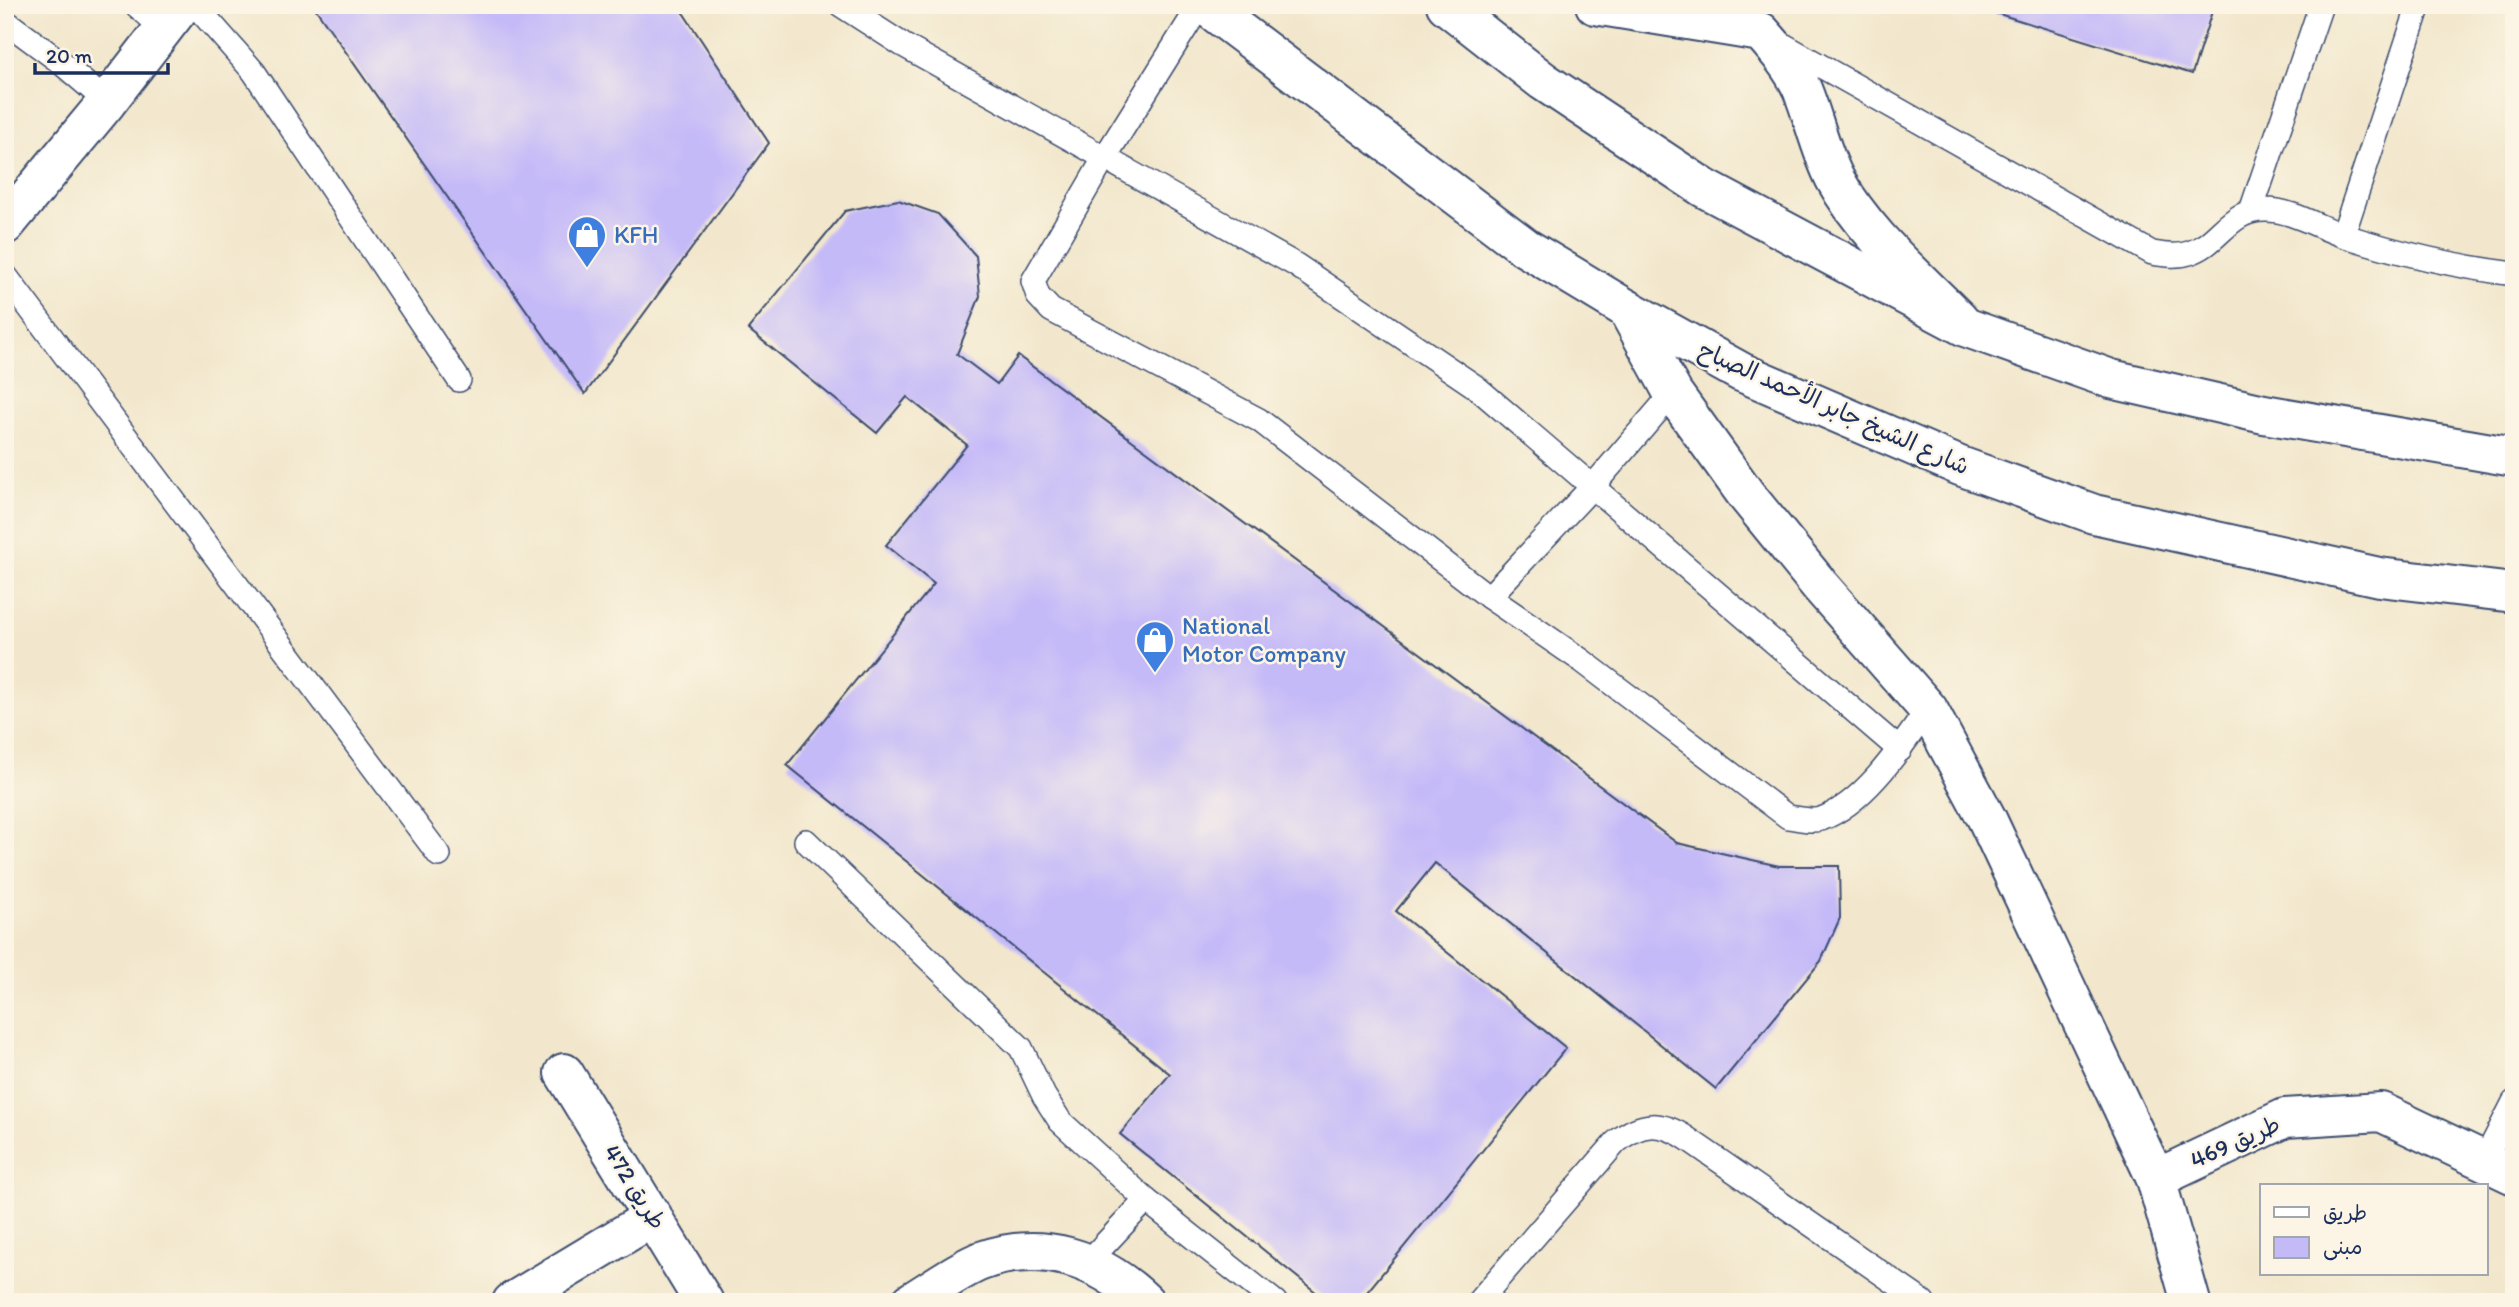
<svg xmlns="http://www.w3.org/2000/svg" width="2519" height="1307" viewBox="0 0 2519 1307" font-family="Itim,'Playpen Sans Arabic',sans-serif">
  <rect width="100%" height="100%" fill="#fcf5e5"/>
  <filter id="ink" filterUnits="userSpaceOnUse"><feTurbulence type="fractalNoise" baseFrequency=".0143" numOctaves="2"/><feDisplacementMap in="SourceGraphic" scale="14" xChannelSelector="R" yChannelSelector="G"/><feConvolveMatrix kernelMatrix="1 2 1 2 8 2 1 2 1" color-interpolation-filters="sRGB"/></filter>
  <filter id="wash" filterUnits="userSpaceOnUse"><feTurbulence type="fractalNoise" baseFrequency=".00686" numOctaves="4" result="noise"/><feDisplacementMap in="SourceGraphic" scale="28" xChannelSelector="R" yChannelSelector="G"/><feGaussianBlur stdDeviation="1.57" result="paint"/><feColorMatrix in="noise" values="0 0 0 0 0 0 0 0 0 0 0 0 0 0 0 0 0 1.4 0 .05"/><feComposite in="paint" operator="in"/></filter>
  <g filter="url(#wash)">
    <rect width="100%" height="100%" fill="#f2e7cc"/>
    <g id="blocks">
      <g fill="#c5baf8">
        <polygon points="313,5 678,5 769,143 585,394"/>
        <polygon points="1970,5 2214,5 2192,74"/>
        <polygon points="898,200 938,214 976,256 980,296 957,354 997,384 1018,356 1677,843 1779,866 1839,866 1840,918 1821,961 1716,1089 1435,863 1396,911 1566,1048 1359,1302 1328,1302 1120,1134 1170,1074 787,765 934,584 886,545 967,445 907,397 877,433 748,329 845,211"/>
      </g>
    </g>
  </g>
  <g filter="url(#ink)">
    <use href="#blocks" fill-opacity="0" stroke="#3b4b6e" stroke-width="2"/>
    <g fill="none" stroke-linecap="round" stroke-linejoin="round">
      <defs>
        <g id="service">
          <polyline points="136,5 165,30"/>
          <polyline points="195,5 254,72 459,380"/>
          <polyline points="841,5 903,45 1296,265 1476,387 1900,750"/>
          <path d="M1200 5 1105 157 1033 281 1038 296 1051 310 1259 420 1489 597 1581 660 1788 817C1797 818 1812 822 1821 819 1865 803 1902 746 1928 709"/>
          <polyline points="5,21 59,61 107,102"/>
          <path d="M1780 43 2152 253C2165 255 2177 257 2189 253 2221 243 2228 209 2266 210 2292 210 2318 227 2342 235 2395 252 2459 267 2514 274"/>
          <polyline points="2251,211 2321,5"/>
          <polyline points="2343,235 2419,5"/>
          <polyline points="5,275 439,855"/>
          <polyline points="1489,597 1593,486 1673,393"/>
          <polyline points="806,841 1021,1048 1044,1096 1060,1121 1146,1200 1275,1302"/>
          <polyline points="2484,1161 2514,1102"/>
          <polyline points="1088,1262 1146,1200"/>
          <path d="M1478 1302 1616 1142C1642 1121 1661 1121 1688 1139L1923 1302"/>
        </g>
        <g id="minor">
          <path d="M1595 5 1761 32C1777 50 1792 67 1802 89 1814 118 1820 150 1835 179 1865 234 1916 276 1959 320"/>
          <polyline points="5,225 107,102 182,5"/>
          <polyline points="1627,309 1673,393 1747,496 1821,587 1928,709 1987,819 2156,1179 2191,1302"/>
          <polyline points="564,1073 704,1302"/>
          <polyline points="2156,1179 2285,1118 2381,1112 2514,1175"/>
          <polyline points="512,1302 653,1217"/>
          <path d="M911 1302C933 1289 958 1270 981 1261 1043 1239 1100 1259 1145 1302"/>
        </g>
        <g id="primary">
          <polyline points="1205,5 1526,248 1627,309 1741,372 1960,466 2094,514 2379,577 2514,593"/>
          <polyline points="1446,5 1543,81 1704,188 1965,327 2111,379 2264,414 2514,457"/>
        </g>
      </defs>
      <use href="#service" stroke="#3b4b6e" stroke-width="26"/>
      <use href="#minor" stroke="#3b4b6e" stroke-width="42"/>
      <use href="#primary" stroke="#3b4b6e" stroke-width="42"/>
      <use href="#service" stroke="#fff" stroke-width="23"/>
      <use href="#minor" stroke="#fff" stroke-width="38"/>
      <use href="#primary" stroke="#fff" stroke-width="38"/>
    </g>
  </g>
  <defs>
    <symbol id="shop-pin" viewBox="-11 -11 22 30"><path d="M0 17L-7.5 6A9.5 9.5 0 1 1 7.5 6Z" fill="#3f7fe0" stroke="#fcf5e5"/><path d="M-5-2.5h2.3a2.7 3.5 0 0 1 5.4 0H5L5.5 6h-11ZM-1.5-2.5h3a1.5 2.3 0 0 0-3 0Z" fill="#fff"/></symbol>
  </defs>
  <g fill-rule="evenodd">
    <use href="#shop-pin" x="565" y="213" width="44" height="60"/>
    <use href="#shop-pin" x="1133" y="618" width="44" height="60"/>
  </g>
  <g text-anchor="middle" stroke-width="5" stroke-linejoin="round" paint-order="stroke">
    <g font-size="24" fill="#366cbe" stroke="#fcf5e5" text-anchor="start">
      <text x="614" y="243">KFH</text>
      <text x="1182" y="634">National<tspan x="1182" dy="28">Motor Company</tspan></text>
    </g>
    <g font-size="24" fill="#1b2f5e" stroke="#fcf5e5">
      <text transform="translate(1834 408) rotate(24)" y="8">شارع الشيخ جابر الأحمد الصباح</text>
      <text transform="translate(2235 1142) rotate(-24)" y="8">طريق 469</text>
      <text transform="translate(635 1187) rotate(58)" y="8">طريق 472</text>
    </g>
  </g>
  <rect width="2519" height="1307" fill="none" stroke="#fcf5e5" stroke-width="28"/>
  <rect x="2260" y="1184" width="228" height="91" fill="#fcf5e5" stroke="#a2a6af" stroke-width="2"/>
  <rect x="2274" y="1207" width="35" height="10" fill="#ffffff" stroke="#a2a6af" stroke-width="2"/>
  <text x="2323" y="1220" font-size="21" fill="#1b2f5e">طريق</text>
  <rect x="2274" y="1237" width="35" height="21" fill="#c5baf8" stroke="#a2a6af" stroke-width="2"/>
  <text x="2323" y="1254" font-size="21" fill="#1b2f5e">مبنى</text>
  <path d="M35 63v10h133v-10" fill="none" stroke="#1b2f5e" stroke-width="3.5"/>
  <text x="46" y="63" font-size="21" fill="#1b2f5e" stroke="#fcf5e5" stroke-width="5" paint-order="stroke">20 m</text>
</svg>
